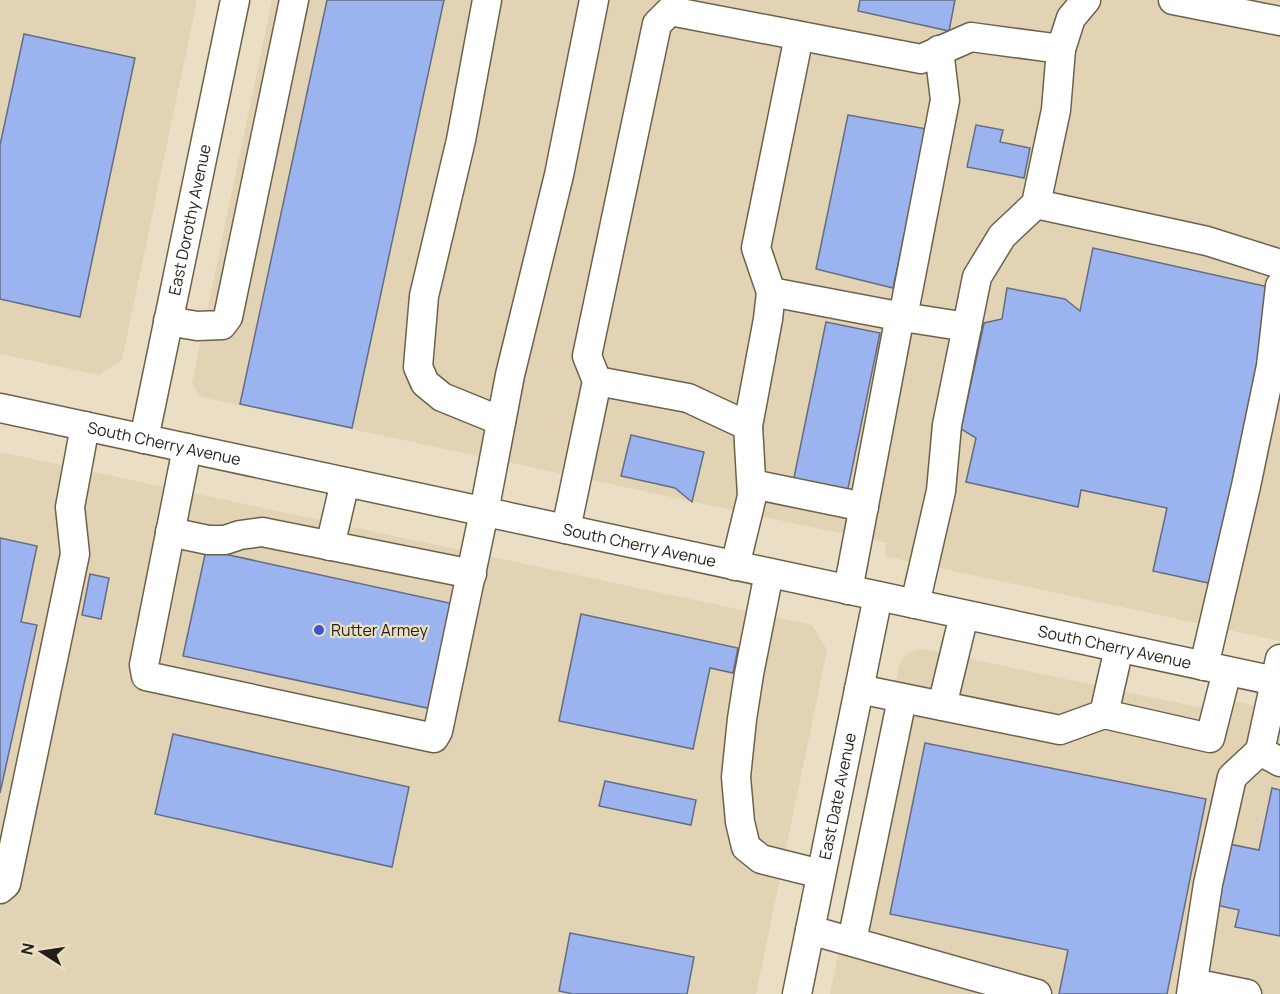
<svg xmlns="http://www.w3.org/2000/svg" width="1280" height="994" viewBox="0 0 1280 994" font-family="Manrope,sans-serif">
  <rect width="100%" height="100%" fill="#eadec5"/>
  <g fill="#e1d3b3">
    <polygon points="0,0 197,0 122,360 99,375 0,354"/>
    <polygon points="272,0 1280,0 1280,641 884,556 887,543 201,397 192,383"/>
    <polygon points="0,452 812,625 827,650 756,994 0,994"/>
    <polygon points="924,649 1230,714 1233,701 1280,711 1280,994 830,994 899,667 902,659 908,653 916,650"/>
  </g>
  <g fill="#9bb3ee" stroke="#646d82" stroke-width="1.5">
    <polygon points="327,0 444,0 352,428 240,404"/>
    <polygon points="860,0 955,0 949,31 858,11"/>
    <polygon points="24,34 135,58 80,317 0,299 0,145"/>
    <polygon points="848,115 927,129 893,288 816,269"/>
    <polygon points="976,125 1003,130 1000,142 1030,148 1024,178 967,167"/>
    <polygon points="1093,248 1278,289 1213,584 1153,571 1167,508 1081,490 1078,507 966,482 976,438 961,429 984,323 1002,319 1007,288 1065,299 1080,311"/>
    <polygon points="826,322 880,333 845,503 791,492"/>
    <polygon points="631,435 704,452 692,502 675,488 621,476"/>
    <polygon points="0,538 37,546 21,622 37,625 0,793"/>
    <polygon points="206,550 454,604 432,709 183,656"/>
    <polygon points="90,574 109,578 101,619 82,615"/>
    <polygon points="581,614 738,648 733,673 710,668 693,749 559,721"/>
    <polygon points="173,734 409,787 392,867 155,814"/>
    <polygon points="925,743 1206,799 1167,994 1059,994 1068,950 890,914"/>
    <polygon points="605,781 696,800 691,825 599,806"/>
    <polygon points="1272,788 1280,790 1280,936 1235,927 1239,910 1216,905 1229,844 1259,850"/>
    <polygon points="570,933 694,957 687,994 573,994 559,991"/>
  </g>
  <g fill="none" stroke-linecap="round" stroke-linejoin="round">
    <defs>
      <g id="minor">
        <polyline points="487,0 461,140 424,296 418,367 425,383 442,397 501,421"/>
        <polyline points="1173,0 1280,21"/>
        <polyline points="1036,204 1207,241 1280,264"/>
        <polyline points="771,292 903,317 945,100 939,50"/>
        <polyline points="168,321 197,326 222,325 228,317 294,0"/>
        <polyline points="597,381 688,398 748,426 752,496 735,566"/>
        <path id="s1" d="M0 408 1280 682"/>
        <polyline points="748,426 768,319 771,292 756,248 799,36"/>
        <path id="s2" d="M144 439 235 0"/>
        <polyline points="187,448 144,665 146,676 434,738 438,731 484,512 510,375 559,175 594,0"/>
        <polyline points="752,484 864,507"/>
        <polyline points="566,529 597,381 587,356 657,24 670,11 921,59 971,37 1061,49 1071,18 1086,0"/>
        <polyline points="170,532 208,540 225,540 240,535 262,532 472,574"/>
        <polyline points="330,546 345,482"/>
        <polyline points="769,573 749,674 742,719 736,777 740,822 746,847 761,859 821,874"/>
        <polyline points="848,590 898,326 903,317 967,327"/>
        <polyline points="915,604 941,491 947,425 977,277 1002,236 1036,204 1056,110 1061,49"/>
        <polyline points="1280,659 1260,751 1280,762"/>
        <polyline points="1204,666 1246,486 1271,366 1280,286"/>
        <polyline points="859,689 1060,730 1104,714 1119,648"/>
        <polyline points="942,706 964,615"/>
        <polyline points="1104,714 1210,738 1227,671"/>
        <polyline points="0,889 6,884 75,554 70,507 85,426"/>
        <polyline points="810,930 1037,994"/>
        <polyline points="852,941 902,699"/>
        <polyline points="1193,983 1247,994"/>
        <path id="s3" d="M797 994 878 596"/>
        <polyline points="1191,994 1208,884 1232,777 1260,751"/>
      </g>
    </defs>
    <use href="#minor" stroke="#6c624c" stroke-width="31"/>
    <use href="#minor" stroke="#fff" stroke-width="28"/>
  </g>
  <circle fill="#3a59cb" stroke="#eadec5" stroke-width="2" cx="319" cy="630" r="6"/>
  <g text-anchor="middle" stroke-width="4.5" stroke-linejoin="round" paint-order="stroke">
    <g font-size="16" fill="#231f16" stroke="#eadec5">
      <text dy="6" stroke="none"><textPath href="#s2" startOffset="224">East Dorothy Avenue</textPath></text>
      <text dy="6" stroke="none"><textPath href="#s1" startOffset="168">South Cherry Avenue</textPath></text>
      <text dy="6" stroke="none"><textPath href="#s1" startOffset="654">South Cherry Avenue</textPath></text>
      <text dy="6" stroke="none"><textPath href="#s1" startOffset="1140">South Cherry Avenue</textPath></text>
      <text dy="6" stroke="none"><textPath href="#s3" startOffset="202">East Date Avenue</textPath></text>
    </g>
    <g font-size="16" fill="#231f16" stroke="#eadec5" text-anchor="start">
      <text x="331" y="636">Rutter Armey</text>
    </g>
  </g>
  <g transform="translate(42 952) rotate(282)" stroke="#eadec5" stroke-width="4.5" paint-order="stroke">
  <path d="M0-4.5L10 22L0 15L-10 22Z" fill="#231f16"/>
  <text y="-9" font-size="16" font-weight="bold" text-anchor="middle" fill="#231f16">N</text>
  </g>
</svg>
